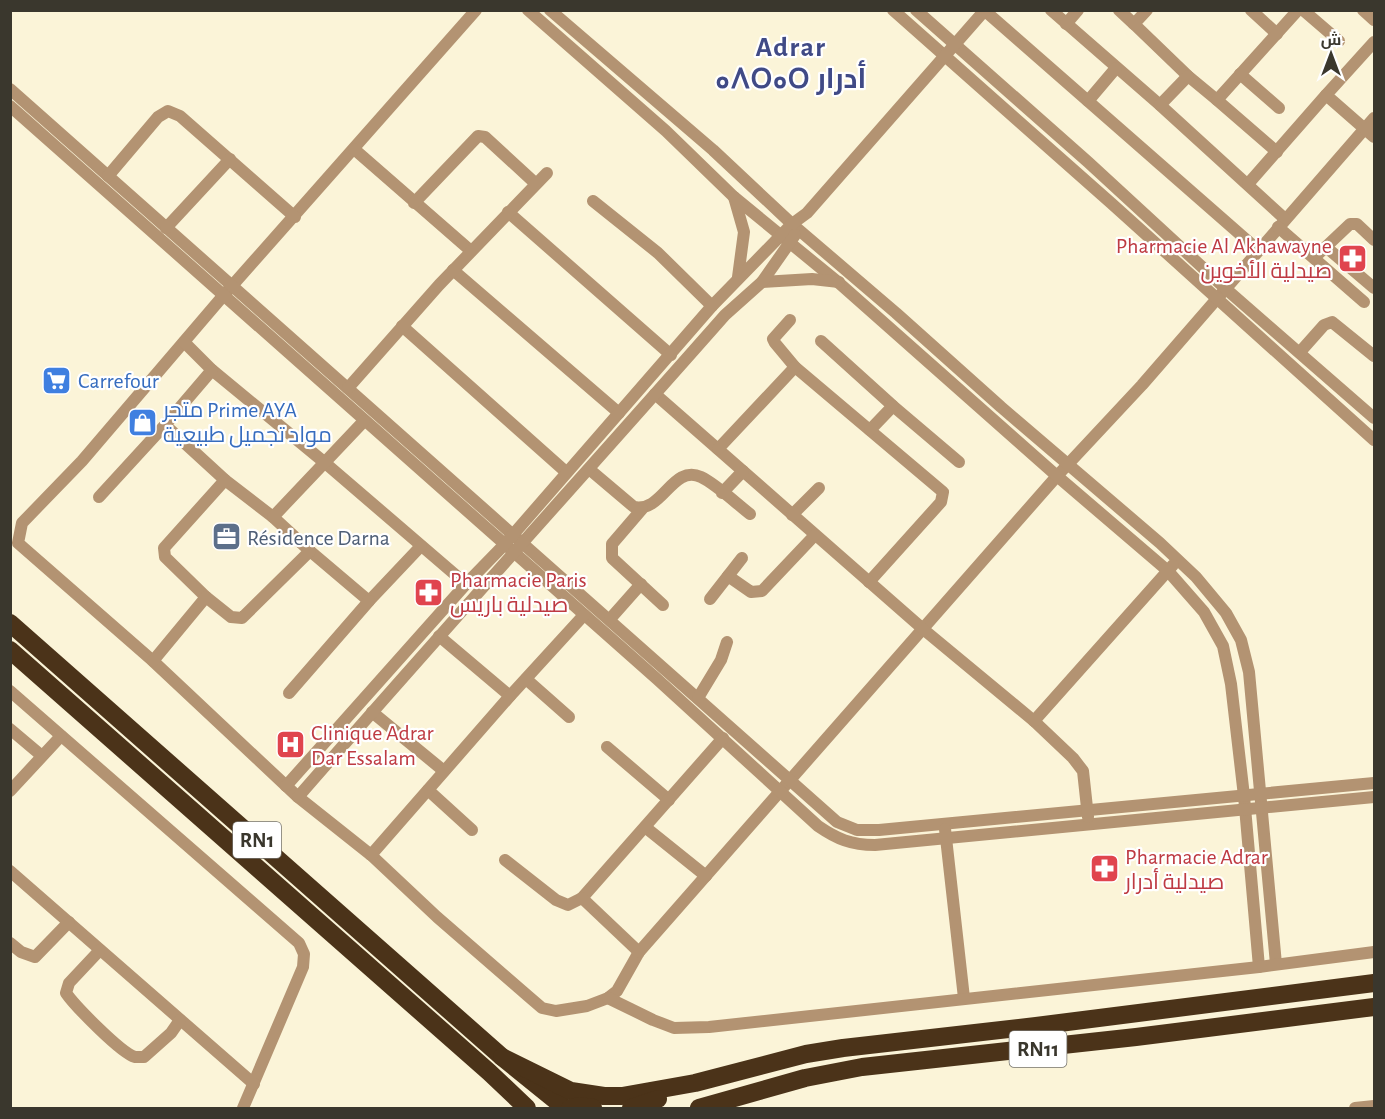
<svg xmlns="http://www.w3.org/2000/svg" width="1385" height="1119" viewBox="0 0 1385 1119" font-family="'Alegreya Sans',Cairo,'Noto Sans Tifinagh',sans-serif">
  <rect width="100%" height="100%" fill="#fbf4d8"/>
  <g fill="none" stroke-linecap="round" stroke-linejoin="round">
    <g stroke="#b39372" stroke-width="12">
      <polyline points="476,10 223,296 82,461 22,523 18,543 153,661 298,797 371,855 437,917 528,996 542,1008 556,1011 587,1006 608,998 617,991 639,952 1057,476 1142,385 1374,118"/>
      <polyline points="528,10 666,131 734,197 839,283 1057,476 1168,571 1204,612 1223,646 1231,684 1244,796 1259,967"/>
      <polyline points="550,10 713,150 792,224 896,313 1001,407 1160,543 1196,577 1226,613 1241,640 1249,672 1276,964"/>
      <polyline points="893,10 1111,203 1374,440"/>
      <polyline points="916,10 1088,162 1226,289 1374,418"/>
      <polyline points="984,10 1258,250"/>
      <polyline points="1051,10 1160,105 1285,219"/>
      <polyline points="1119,10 1134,24"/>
      <polyline points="1147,10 1134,24 1188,76 1217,100"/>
      <polyline points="1251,10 1277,34"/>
      <polyline points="1303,10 1339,41"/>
      <polyline points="1363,10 1374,20"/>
      <polyline points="1066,24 1078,10"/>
      <polyline points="1374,42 1326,95 1374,137"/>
      <polyline points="1240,74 1279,108"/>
      <polyline points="10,89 837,822 857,830 879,830 1374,783"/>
      <polyline points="1088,101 1116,68"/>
      <polyline points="1160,105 1188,76"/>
      <path d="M10 106 657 679 818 826C837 839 851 845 875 845L1374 797"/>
      <polyline points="354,149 471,251"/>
      <polyline points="1277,152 1217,100 1298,10"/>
      <polyline points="108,176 158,117 168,111 180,116 295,217"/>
      <polyline points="1248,184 1326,95"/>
      <polyline points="734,197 744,232 738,277"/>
      <polyline points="593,201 658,253 712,306"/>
      <polyline points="414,203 478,136 485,137 535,183"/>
      <polyline points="508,212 671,355"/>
      <polyline points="1278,227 1364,302"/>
      <polyline points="166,228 230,159"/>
      <polyline points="1326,247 1374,288"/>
      <polyline points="1314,258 1350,224 1357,224 1374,240"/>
      <polyline points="453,270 619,413"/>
      <polyline points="762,282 812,279 839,282"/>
      <polyline points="790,320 773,339 775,343 795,367 943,492 941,502 869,582"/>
      <polyline points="402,326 566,472"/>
      <polyline points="821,341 893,406 959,462"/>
      <polyline points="184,342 212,370 324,462 466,584"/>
      <polyline points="1300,352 1324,325 1332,322 1374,356"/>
      <polyline points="212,370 165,425 225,480"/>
      <polyline points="348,388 439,285 547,173"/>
      <polyline points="655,394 923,629 1034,721 1073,758 1083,771 1088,817"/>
      <polyline points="870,430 893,406"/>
      <polyline points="718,449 795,367"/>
      <path d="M589 469 634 507C663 513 672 464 701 477 716 484 737 504 750 514"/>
      <polyline points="722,493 743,471"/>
      <polyline points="99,497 165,425"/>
      <polyline points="642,509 612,544 612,558 663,605"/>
      <polyline points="792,515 819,488"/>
      <polyline points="310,551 369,601 421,546"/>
      <polyline points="728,576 751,592 762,591 815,535"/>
      <polyline points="206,597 165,557 164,548 225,480 273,517"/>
      <polyline points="710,599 742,558"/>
      <polyline points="610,619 641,584"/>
      <polyline points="439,636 510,696"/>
      <polyline points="153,661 206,597 231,617 242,618 310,551 273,517 364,421"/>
      <polyline points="526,679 569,717"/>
      <polyline points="10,691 299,943 304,954 303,967 243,1108"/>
      <polyline points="289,693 369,601"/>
      <polyline points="698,698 721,660 727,642"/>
      <polyline points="372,712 444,771"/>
      <polyline points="1034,721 1173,565"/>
      <polyline points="10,729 42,756"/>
      <polyline points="607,747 669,800"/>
      <polyline points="286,786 466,584 504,545 712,306 792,224 807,213 985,10"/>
      <polyline points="428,790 472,830"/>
      <polyline points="10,791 61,736"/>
      <path d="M298 797C439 635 583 476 725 315L762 282 795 235"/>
      <polyline points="645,827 706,876"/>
      <polyline points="945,829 964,998"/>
      <polyline points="371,855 510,696 584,615"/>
      <polyline points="505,860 556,900 568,905 582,898 723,738"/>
      <polyline points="10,871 254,1084"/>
      <polyline points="582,898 639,952"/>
      <polyline points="10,943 21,952 35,957 69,922"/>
      <path d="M100 950 69 983 66 993C75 1006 121 1053 135 1057 138 1057 141 1057 144 1057L171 1033 180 1020"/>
      <polyline points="608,998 653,1020 674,1028 709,1027 1259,967 1374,952"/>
      <polyline points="1355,1108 1374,1106"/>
    </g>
    <g stroke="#4b3319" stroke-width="18">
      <polyline points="10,623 502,1057 565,1108"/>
      <polyline points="10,650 489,1072 527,1108"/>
      <polyline points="502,1057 571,1091 604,1096 622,1096 695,1083 806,1054 843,1048 1036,1026 1374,983"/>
      <polyline points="570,1108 579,1106 593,1108"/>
      <polyline points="631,1108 658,1099"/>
      <polyline points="699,1108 805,1078 862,1067 1136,1037 1374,1007"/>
    </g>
  </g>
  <defs>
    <symbol id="pharmacy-square" viewBox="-11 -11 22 22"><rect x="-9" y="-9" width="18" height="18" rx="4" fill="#e0444e" stroke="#fff"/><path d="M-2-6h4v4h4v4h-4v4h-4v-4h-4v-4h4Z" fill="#fff"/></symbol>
    <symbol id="supermarket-square" viewBox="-11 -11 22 22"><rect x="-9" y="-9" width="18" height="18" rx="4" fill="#3f7fe0" stroke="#fff"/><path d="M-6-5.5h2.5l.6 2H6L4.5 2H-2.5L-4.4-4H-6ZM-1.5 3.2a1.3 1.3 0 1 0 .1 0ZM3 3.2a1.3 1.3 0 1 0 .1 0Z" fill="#fff"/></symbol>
    <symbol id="shop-square" viewBox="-11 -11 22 22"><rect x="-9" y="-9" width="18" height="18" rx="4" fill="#3f7fe0" stroke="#fff"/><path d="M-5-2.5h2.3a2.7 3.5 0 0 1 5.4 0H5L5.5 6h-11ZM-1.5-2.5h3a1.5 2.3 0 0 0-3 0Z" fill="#fff"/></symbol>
    <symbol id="office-square" viewBox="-11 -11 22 22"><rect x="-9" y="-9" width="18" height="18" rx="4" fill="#5c6f8a" stroke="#fff"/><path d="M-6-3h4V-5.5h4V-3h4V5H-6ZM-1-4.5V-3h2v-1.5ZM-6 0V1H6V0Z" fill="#fff"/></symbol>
    <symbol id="hospital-square" viewBox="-11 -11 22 22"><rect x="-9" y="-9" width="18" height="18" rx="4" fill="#e0444e" stroke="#fff"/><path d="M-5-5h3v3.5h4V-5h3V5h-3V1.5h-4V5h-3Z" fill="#fff"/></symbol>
  </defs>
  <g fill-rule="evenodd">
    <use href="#pharmacy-square" x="1336" y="242" width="33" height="33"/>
    <use href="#supermarket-square" x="40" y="364" width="33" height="33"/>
    <use href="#shop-square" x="126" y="406" width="33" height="33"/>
    <use href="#office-square" x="210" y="520" width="33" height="33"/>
    <use href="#pharmacy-square" x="412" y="576" width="33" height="33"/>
    <use href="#hospital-square" x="274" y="728" width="33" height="33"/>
    <use href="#pharmacy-square" x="1088" y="852" width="33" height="33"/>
  </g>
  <g text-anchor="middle" stroke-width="4.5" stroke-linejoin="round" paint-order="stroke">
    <g fill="#fff" stroke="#75736c" stroke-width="1.5">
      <rect x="233" y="822" width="48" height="36" rx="4.5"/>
      <rect x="1009.5" y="1031" width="57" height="36" rx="4.5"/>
    </g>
    <g font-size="21" font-weight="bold" fill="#3a372d">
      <text x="257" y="847">RN1</text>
      <text x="1038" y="1056">RN11</text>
    </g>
    <g font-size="22" fill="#be3a42" stroke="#fff" text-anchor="start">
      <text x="1332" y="253" text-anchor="end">Pharmacie Al Akhawayne<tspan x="1332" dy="25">صيدلية الأخوين</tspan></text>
      <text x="450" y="587">Pharmacie Paris<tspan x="450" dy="25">صيدلية باريس</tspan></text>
      <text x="311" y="740">Clinique Adrar<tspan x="311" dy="25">Dar Essalam</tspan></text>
      <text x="1125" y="864">Pharmacie Adrar<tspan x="1125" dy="25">صيدلية أدرار</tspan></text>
    </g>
    <g font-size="22" fill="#366cbe" stroke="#fff" text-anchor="start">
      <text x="78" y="388">Carrefour</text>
      <text x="163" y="417">متجر Prime AYA<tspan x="163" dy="25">مواد تجميل طبيعية</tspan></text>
    </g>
    <g font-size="22" fill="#4e5e75" stroke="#fff" text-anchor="start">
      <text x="247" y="545">Résidence Darna</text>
    </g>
    <g font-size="28" font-weight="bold" letter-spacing="1.5" fill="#404a86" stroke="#fff">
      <text x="791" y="56">Adrar<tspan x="791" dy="32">ⴰⴷⵔⴰⵔ أدرار</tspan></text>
    </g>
  </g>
  <rect width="1385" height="1119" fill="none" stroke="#3a372d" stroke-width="24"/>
  <g transform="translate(1331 54)" stroke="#ffffff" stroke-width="4.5" paint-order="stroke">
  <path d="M0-4.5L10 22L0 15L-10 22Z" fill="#3a372d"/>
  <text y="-9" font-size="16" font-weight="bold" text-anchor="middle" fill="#3a372d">ش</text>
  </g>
</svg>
